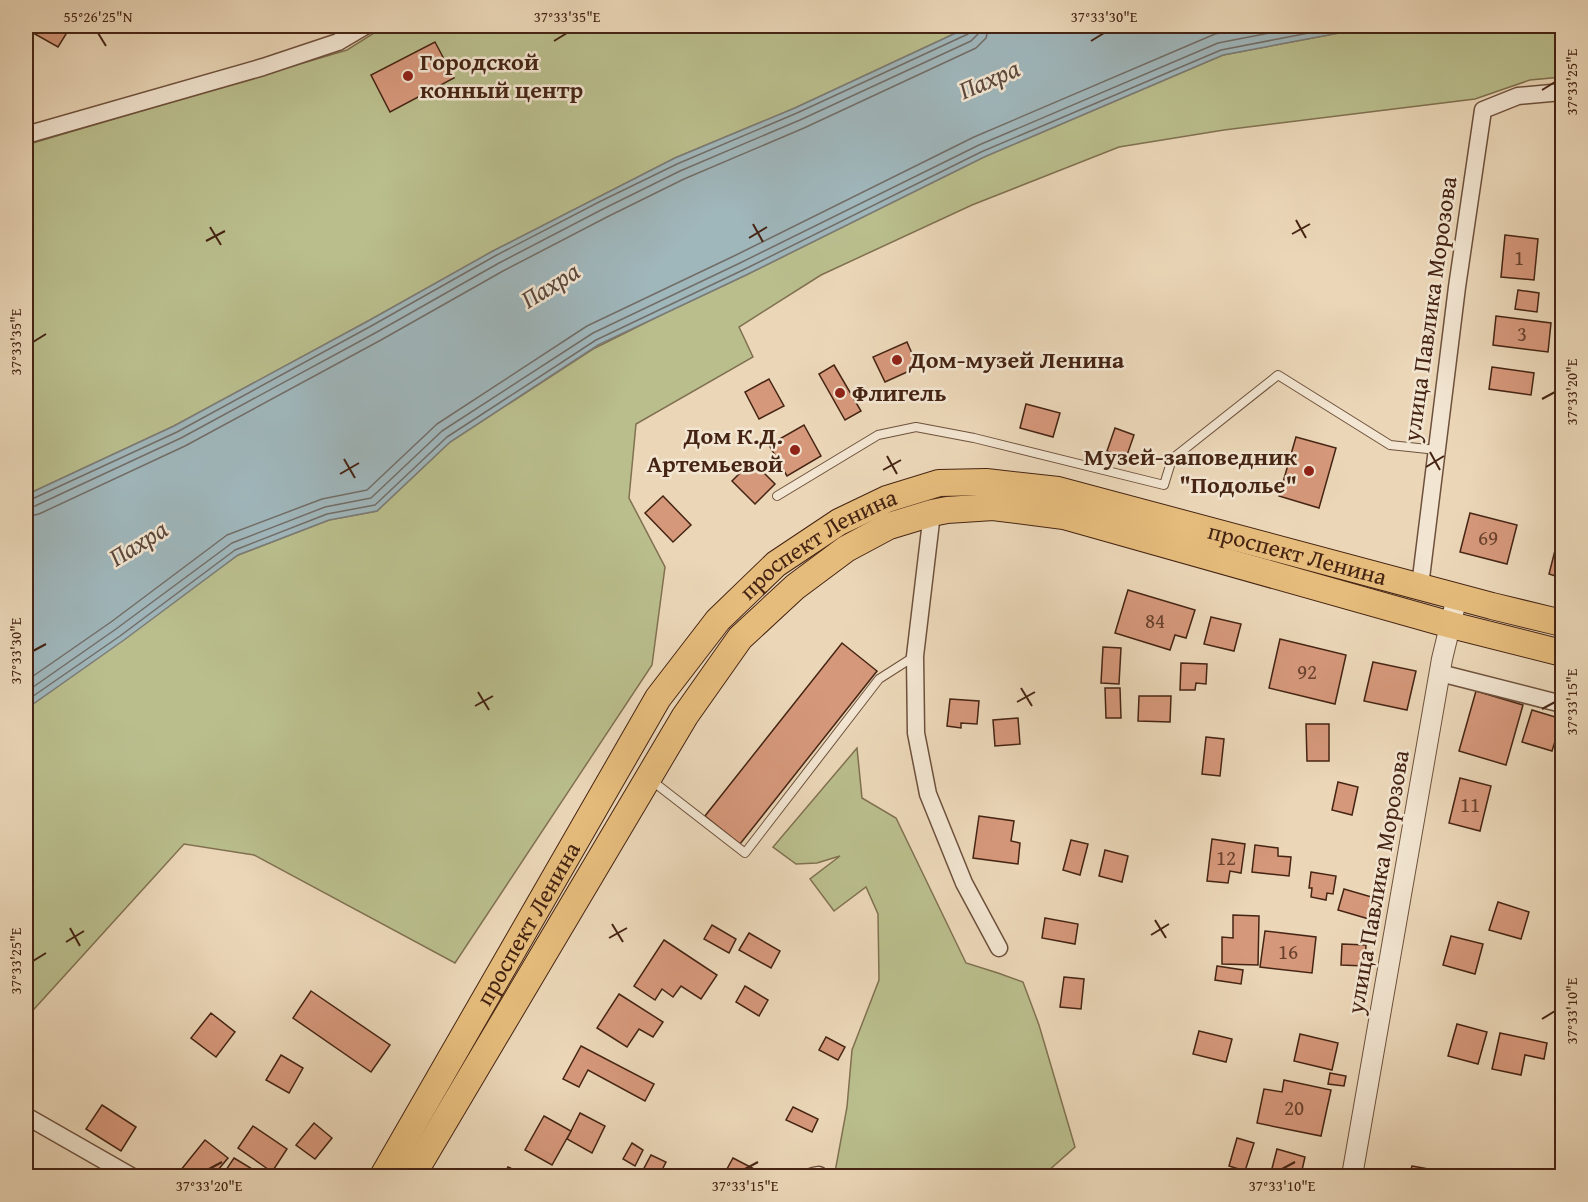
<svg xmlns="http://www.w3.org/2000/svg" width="1588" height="1202" viewBox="0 0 1588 1202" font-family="'Gentium Book Plus',serif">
  <rect width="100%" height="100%" fill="#ebd7b8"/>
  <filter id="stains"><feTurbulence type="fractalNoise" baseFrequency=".00333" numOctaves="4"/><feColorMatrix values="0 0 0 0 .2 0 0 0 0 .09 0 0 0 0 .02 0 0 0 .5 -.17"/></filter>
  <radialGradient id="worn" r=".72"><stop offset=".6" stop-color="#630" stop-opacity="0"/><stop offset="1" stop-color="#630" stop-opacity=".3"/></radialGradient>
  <g fill="#babe8d" stroke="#807150" stroke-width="1.5">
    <polygon points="385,26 971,26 795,108 675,158 493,251 370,320 174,426 26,495 26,145 347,50"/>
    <polygon points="1376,26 1562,26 1562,77 1530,80 1475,99 1224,130 1119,147 972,205 821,275 739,327 753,357 636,424 629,498 665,567 652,665 455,963 254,855 184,844 26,1018 26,705 238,555 329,520 377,511 450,442 593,349 661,315 746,275 984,157 1223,55"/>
    <polygon points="857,748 862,798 896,818 966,963 998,973 1023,982 1039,1025 1075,1147 1046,1173 1045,1176 843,1176 835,1172 847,1107 852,1050 879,980 878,914 866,887 834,911 810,879 840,856 817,863 796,864 773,847"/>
  </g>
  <polygon fill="#9fb6bb" stroke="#7b7c78" stroke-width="1.5" points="971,26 1376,26 1223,55 984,157 746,275 598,345 450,442 377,511 329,520 238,555 124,640 26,709 26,495 174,426 370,320 493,251 675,158 795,108"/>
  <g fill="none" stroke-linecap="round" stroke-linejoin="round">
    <g stroke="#726d67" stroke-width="1.5">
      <polyline points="26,501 32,499 177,432 373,325 495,256 599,202 677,164 797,113 968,34 972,30 972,26"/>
      <polyline points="26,508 35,506 181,438 377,332 499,263 603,209 680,171 800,120 971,41 978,34 980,26"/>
      <polyline points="26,517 39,514 185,446 381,340 503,271 607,217 684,179 804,128 976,48 986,38 989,26"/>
      <polyline points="26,681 111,622 227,535 322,499 367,490 437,424 587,326 736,255 974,137 1215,34 1258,26"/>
      <polyline points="26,692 116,629 232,543 325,507 371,498 442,431 593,333 740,263 979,145 1218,43 1305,26"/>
      <polyline points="26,701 120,636 235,550 327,514 375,505 447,437 596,340 743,270 981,152 1221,50 1345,26"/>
    </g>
  </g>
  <g fill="#d6987b" stroke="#452413" stroke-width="1.5">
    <polygon points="26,26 71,26 58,47 26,29"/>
    <polygon points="435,42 454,78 390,112 371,75"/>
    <polygon points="1505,235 1538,239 1534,280 1501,277"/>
    <polygon points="1518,290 1539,293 1537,312 1515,309"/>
    <polygon points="1496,316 1551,323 1548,352 1493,345"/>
    <polygon points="907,342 918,367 885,382 873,357"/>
    <polygon points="834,365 861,411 845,420 819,374"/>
    <polygon points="1492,367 1534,373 1531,395 1489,389"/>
    <polygon points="769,379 784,406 759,419 745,392"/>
    <polygon points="1026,404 1060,413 1053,437 1020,428"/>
    <polygon points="804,425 821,456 787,476 769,445"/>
    <polygon points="1115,428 1134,435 1126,458 1107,451"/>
    <polygon points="1296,437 1336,448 1319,508 1279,496"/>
    <polygon points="752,461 775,484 755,504 732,481"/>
    <polygon points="663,496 691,525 673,542 645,513"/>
    <polygon points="1470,513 1517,525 1507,564 1460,552"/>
    <polygon points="1562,523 1562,578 1549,574"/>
    <polygon points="1128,590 1195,610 1186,638 1175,635 1170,650 1115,633"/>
    <polygon points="1211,617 1241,624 1234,651 1204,644"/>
    <polygon points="1280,639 1346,655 1335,704 1269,688"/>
    <polygon points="842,643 877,671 740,844 705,816"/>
    <polygon points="1103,647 1121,648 1119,684 1101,683"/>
    <polygon points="1373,662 1416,671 1407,710 1364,701"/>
    <polygon points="1181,663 1207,664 1206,684 1196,683 1195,690 1180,690"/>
    <polygon points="1105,688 1120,688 1121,718 1106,718"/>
    <polygon points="1476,691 1523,705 1506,765 1459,751"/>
    <polygon points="1139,696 1171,696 1170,722 1138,721"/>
    <polygon points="950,699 979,701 977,724 961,723 961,728 947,726"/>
    <polygon points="1532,710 1562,719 1552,751 1522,742"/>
    <polygon points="1018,718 1020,744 995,746 993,720"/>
    <polygon points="1306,724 1329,724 1329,761 1307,761"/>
    <polygon points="1206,737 1224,739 1220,776 1202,774"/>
    <polygon points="1460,778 1491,786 1480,831 1449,823"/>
    <polygon points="1338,782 1358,787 1352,815 1332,810"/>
    <polygon points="979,816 1014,821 1011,841 1020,843 1018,864 973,858"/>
    <polygon points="1212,839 1245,844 1241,873 1230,871 1228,883 1207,881"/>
    <polygon points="1071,840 1088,844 1080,875 1063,870"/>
    <polygon points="1255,845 1278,848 1278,856 1291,857 1289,876 1252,872"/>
    <polygon points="1105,850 1128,856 1122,882 1099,876"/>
    <polygon points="1311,872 1336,876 1333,894 1327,893 1326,900 1311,897 1312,888 1309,888"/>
    <polygon points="1344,889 1375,898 1369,919 1338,910"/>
    <polygon points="1498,902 1529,912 1521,939 1489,930"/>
    <polygon points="1233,915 1259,916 1258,965 1222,964 1222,937 1233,938"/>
    <polygon points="1045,918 1078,924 1075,944 1042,938"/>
    <polygon points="712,925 736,939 729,953 704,939"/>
    <polygon points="1265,931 1316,937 1312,973 1260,967"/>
    <polygon points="749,933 780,951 771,968 739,950"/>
    <polygon points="1451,936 1483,944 1475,974 1443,965"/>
    <polygon points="664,940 717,975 701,999 681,986 673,997 662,989 655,1000 634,986"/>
    <polygon points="1342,944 1366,945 1365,966 1341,965"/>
    <polygon points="1217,966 1243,970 1241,984 1215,980"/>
    <polygon points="1064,977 1084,979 1081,1009 1060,1007"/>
    <polygon points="745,986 768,1000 759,1016 736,1002"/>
    <polygon points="311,991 390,1045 371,1072 293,1018"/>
    <polygon points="619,994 663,1022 653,1037 639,1029 627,1047 597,1028"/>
    <polygon points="211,1013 235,1032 216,1057 191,1038"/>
    <polygon points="1457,1024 1487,1032 1478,1064 1448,1056"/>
    <polygon points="1199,1031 1232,1039 1226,1062 1193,1054"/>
    <polygon points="1500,1033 1547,1043 1544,1059 1525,1055 1521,1075 1492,1069"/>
    <polygon points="1300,1034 1338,1043 1332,1070 1294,1061"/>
    <polygon points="826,1037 845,1047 838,1060 819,1050"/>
    <polygon points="581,1046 654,1084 645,1101 588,1070 579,1087 563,1079"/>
    <polygon points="281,1055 303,1068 289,1093 266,1080"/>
    <polygon points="1330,1073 1346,1076 1344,1086 1328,1084"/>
    <polygon points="1284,1080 1331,1090 1321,1136 1257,1123 1264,1089 1282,1092"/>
    <polygon points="102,1105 136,1127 121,1151 86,1129"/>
    <polygon points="793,1107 818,1119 812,1132 786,1120"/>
    <polygon points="580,1113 605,1126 592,1153 567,1139"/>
    <polygon points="544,1116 571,1131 552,1165 525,1150"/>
    <polygon points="314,1123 332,1138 315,1159 296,1145"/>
    <polygon points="253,1126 287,1149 272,1172 238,1148"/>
    <polygon points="1237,1138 1254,1143 1245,1171 1229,1166"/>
    <polygon points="205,1140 228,1158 213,1176 176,1176"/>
    <polygon points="632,1143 643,1150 635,1166 623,1159"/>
    <polygon points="1277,1149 1305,1157 1302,1170 1315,1174 1314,1176 1270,1176"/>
    <polygon points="651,1155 666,1162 659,1176 645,1176 641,1174"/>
    <polygon points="234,1158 257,1172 254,1176 222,1176"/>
    <polygon points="733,1158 762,1173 760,1176 741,1176 727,1169"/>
    <polygon points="1412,1166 1440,1171 1438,1176 1409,1176"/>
    <polygon points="508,1167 527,1176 503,1176"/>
    <polygon points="42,1169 55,1176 37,1176"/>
  </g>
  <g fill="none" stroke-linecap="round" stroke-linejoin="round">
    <defs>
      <g id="service">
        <polyline points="777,496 878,435 916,427 974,438 1164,485 1172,459 1278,375 1390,445 1437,450"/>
        <polyline points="651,780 745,853 879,679 915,656"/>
      </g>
      <g id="minor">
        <polyline points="26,135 263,67 338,42 365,26"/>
        <polyline points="932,513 915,656 916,733 928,794 964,883 999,948"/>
        <polyline points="1420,586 1457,287 1483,110 1518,96 1562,92"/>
        <polyline points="1440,673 1562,704"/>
        <polyline points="26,1116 131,1176"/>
        <polyline points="813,1176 819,1175"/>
      </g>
      <polyline id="tertiary" points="1352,1176 1442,659 1457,597"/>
      <g id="primary">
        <path id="s1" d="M383 1176 658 698 718 620 776 564 839 522 887 499 939 483 986 482 1058 490 1492 606 1562 623"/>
        <polyline points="412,1176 685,716 740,638 795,587 846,549 889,526 932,513 947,510 993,507 1064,516 1451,625 1562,653"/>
      </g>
    </defs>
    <use href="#service" stroke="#6e513c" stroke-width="10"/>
    <use href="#minor" stroke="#6e513c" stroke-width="19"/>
    <use href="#tertiary" stroke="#6e513c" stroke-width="22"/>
    <use href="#primary" stroke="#452413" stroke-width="28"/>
    <use href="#service" stroke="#f2e5d1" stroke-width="8"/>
    <use href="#minor" stroke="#f2e5d1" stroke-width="16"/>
    <use href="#tertiary" stroke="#f2e5d1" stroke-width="20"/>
    <use href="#primary" stroke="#e6bc7c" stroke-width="26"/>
  </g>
  <path fill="none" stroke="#452413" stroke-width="2" d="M98 33 106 46M554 41 567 33M1091 41 1104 33M1542 90 1555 82M1296 220 1306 238M753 224 763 242M210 227 221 245M1292 234 1310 224M749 238 767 227M206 241 225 231M33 342 46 334M1542 399 1555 392M1430 452 1440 470M887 456 897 474M344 459 355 478M1426 467 1444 456M883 470 901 460M340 474 359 463M33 651 46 644M1021 688 1032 706M478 692 489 710M1017 702 1035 692M475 706 493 696M1542 709 1555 702M1155 920 1166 938M612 924 623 942M70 928 80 946M1151 935 1169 924M609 938 627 928M66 942 84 931M33 961 46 953M1542 1019 1555 1011M209 1169 222 1162M745 1169 758 1162M1282 1169 1295 1162"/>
  <g fill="#8f2418" stroke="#f2e5d1" stroke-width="2">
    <circle cx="408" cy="76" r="6"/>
    <circle cx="897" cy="360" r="6"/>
    <circle cx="840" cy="393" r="6"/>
    <circle cx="795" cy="450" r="6"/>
    <circle cx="1309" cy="471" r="6"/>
  </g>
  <g text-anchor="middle" stroke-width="5" stroke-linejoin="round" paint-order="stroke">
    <g font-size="21" fill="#69412d">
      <text x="1519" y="265">1</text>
      <text x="1522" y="341">3</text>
      <text x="1488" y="545">69</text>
      <text x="1155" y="628">84</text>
      <text x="1307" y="679">92</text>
      <text x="1470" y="812">11</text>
      <text x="1226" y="865">12</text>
      <text x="1288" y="959">16</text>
      <text x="1294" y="1115">20</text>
    </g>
    <g font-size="24" font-weight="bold" fill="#452413" stroke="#f2e5d1" text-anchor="start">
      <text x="420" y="70">Городской<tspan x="420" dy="28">конный центр</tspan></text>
      <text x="909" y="368">Дом-музей Ленина</text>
      <text x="852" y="401">Флигель</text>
      <text x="783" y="444" text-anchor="end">Дом К.Д.<tspan x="783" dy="28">Артемьевой</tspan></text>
      <text x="1297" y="465" text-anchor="end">Музей-заповедник<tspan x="1297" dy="28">"Подолье"</tspan></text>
    </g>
    <g font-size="24" fill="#452413" stroke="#f2e5d1">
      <text transform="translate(1430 309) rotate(-82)" y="8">улица Павлика Морозова</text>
      <text dy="8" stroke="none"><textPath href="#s1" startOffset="777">проспект Ленина</textPath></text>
      <text dy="8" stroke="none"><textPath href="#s1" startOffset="1281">проспект Ленина</textPath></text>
      <text transform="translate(1378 882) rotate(-80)" y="8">улица Павлика Морозова</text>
      <text dy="8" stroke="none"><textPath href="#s1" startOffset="291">проспект Ленина</textPath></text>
    </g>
    <g font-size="26" font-style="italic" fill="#5c483d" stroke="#f2e5d1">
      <text transform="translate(989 79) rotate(-23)" y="9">Пахра</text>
      <text transform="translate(550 285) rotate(-32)" y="9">Пахра</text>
      <text transform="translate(138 543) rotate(-32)" y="9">Пахра</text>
    </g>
  </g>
  <rect width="1588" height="1202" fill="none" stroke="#ebd7b8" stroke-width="66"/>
  <rect x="33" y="33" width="1522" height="1136" fill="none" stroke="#452413" stroke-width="2"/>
  <g font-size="15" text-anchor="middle" fill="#452413">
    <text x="98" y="22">55°26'25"N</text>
    <text x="567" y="22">37°33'35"E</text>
    <text x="1104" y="22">37°33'30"E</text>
    <text transform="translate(1572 82) rotate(-90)" y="5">37°33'25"E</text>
    <text transform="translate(16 342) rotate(-90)" y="5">37°33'35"E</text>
    <text transform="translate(1572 392) rotate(-90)" y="5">37°33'20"E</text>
    <text transform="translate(16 651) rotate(-90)" y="5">37°33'30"E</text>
    <text transform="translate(1572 702) rotate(-90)" y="5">37°33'15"E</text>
    <text transform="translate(16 961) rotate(-90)" y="5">37°33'25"E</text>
    <text transform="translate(1572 1011) rotate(-90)" y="5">37°33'10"E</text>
    <text x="209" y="1191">37°33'20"E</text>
    <text x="745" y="1191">37°33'15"E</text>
    <text x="1282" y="1191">37°33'10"E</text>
  </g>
  <rect width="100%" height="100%" filter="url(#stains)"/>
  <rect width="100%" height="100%" fill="url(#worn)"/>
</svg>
